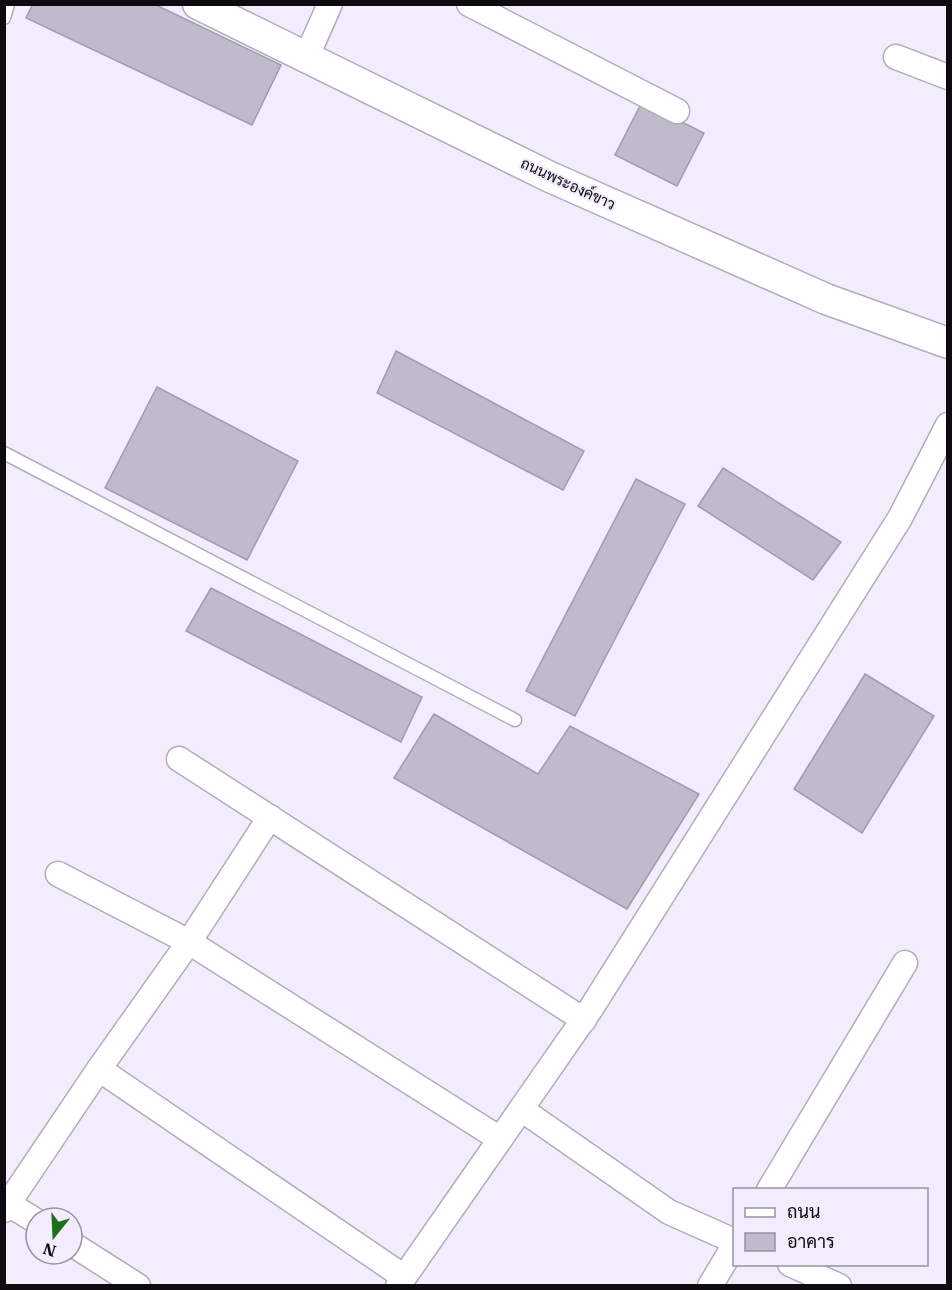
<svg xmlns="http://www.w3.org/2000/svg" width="952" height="1290" viewBox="0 0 952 1290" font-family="'IBM Plex Serif',Sarabun,serif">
  <rect width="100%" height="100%" fill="#f3ecfc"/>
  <g fill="#c1baca" stroke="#a29bab" stroke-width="1.5">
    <polygon points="33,4 154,4 281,65 252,125 26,18"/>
    <polygon points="642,102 704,133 677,186 615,155"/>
    <polygon points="396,351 584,451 563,490 377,393"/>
    <polygon points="157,387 298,461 247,560 105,488"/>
    <polygon points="723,468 841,542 813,580 698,506"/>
    <polygon points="636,479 685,504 575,716 526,691"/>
    <polygon points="211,588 422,697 401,742 186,631"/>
    <polygon points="865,674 934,716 862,833 794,789"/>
    <polygon points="434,714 538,774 570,726 699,794 627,909 394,778"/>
  </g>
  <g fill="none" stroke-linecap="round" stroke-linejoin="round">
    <defs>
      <g id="service">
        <polyline points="4,18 8,4"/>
        <polyline points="4,453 515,720"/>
      </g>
      <g id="minor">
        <polyline points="469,4 677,111"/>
        <polyline points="896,57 948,77"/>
        <polyline points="306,58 330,4"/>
        <polyline points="179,759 584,1020"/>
        <polyline points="58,874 189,942 500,1139"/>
        <polyline points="99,1069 404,1277"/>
        <polyline points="521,1109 669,1212 734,1241"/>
        <polyline points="769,1190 905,963"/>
        <polyline points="4,1201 36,1221"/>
        <polyline points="4,1210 99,1069 189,942 270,817"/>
        <polyline points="72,1244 138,1286"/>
        <polyline points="790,1264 839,1286"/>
        <polyline points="398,1286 590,1010 900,518 948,425"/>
        <polyline points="710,1286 734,1246"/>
      </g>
      <polyline id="tertiary" points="198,4 550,177 826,299 948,343"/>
    </defs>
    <use href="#service" stroke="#b2abbb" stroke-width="15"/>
    <use href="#minor" stroke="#b2abbb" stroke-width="27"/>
    <use href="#tertiary" stroke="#b2abbb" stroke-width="33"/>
    <use href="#service" stroke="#fff" stroke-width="12"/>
    <use href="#minor" stroke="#fff" stroke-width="24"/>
    <use href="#tertiary" stroke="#fff" stroke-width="30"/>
  </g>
  <g text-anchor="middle" stroke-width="4.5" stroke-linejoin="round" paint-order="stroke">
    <g font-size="15" fill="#0d0a10" stroke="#f3ecfc">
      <text transform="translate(568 184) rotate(25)" y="5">ถนนพระองค์ขาว</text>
    </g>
  </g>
  <rect width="952" height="1290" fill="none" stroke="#0d0a10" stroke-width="12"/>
  <rect x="733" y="1188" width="195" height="78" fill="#f3ecfc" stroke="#97929e" stroke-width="1.5"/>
  <rect x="745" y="1208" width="30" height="9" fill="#ffffff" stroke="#97929e" stroke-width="1.5"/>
  <text x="787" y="1218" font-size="18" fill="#0d0a10">ถนน</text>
  <rect x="745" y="1233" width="30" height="18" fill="#c1baca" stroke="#97929e" stroke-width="1.5"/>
  <text x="787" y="1248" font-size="18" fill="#0d0a10">อาคาร</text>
  <g transform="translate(54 1236) rotate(198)"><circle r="28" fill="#f3ecfc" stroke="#97929e" stroke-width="1.5"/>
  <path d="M0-4.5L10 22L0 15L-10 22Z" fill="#1e711b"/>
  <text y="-9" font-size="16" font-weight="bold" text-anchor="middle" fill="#0d0a10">N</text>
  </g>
</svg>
